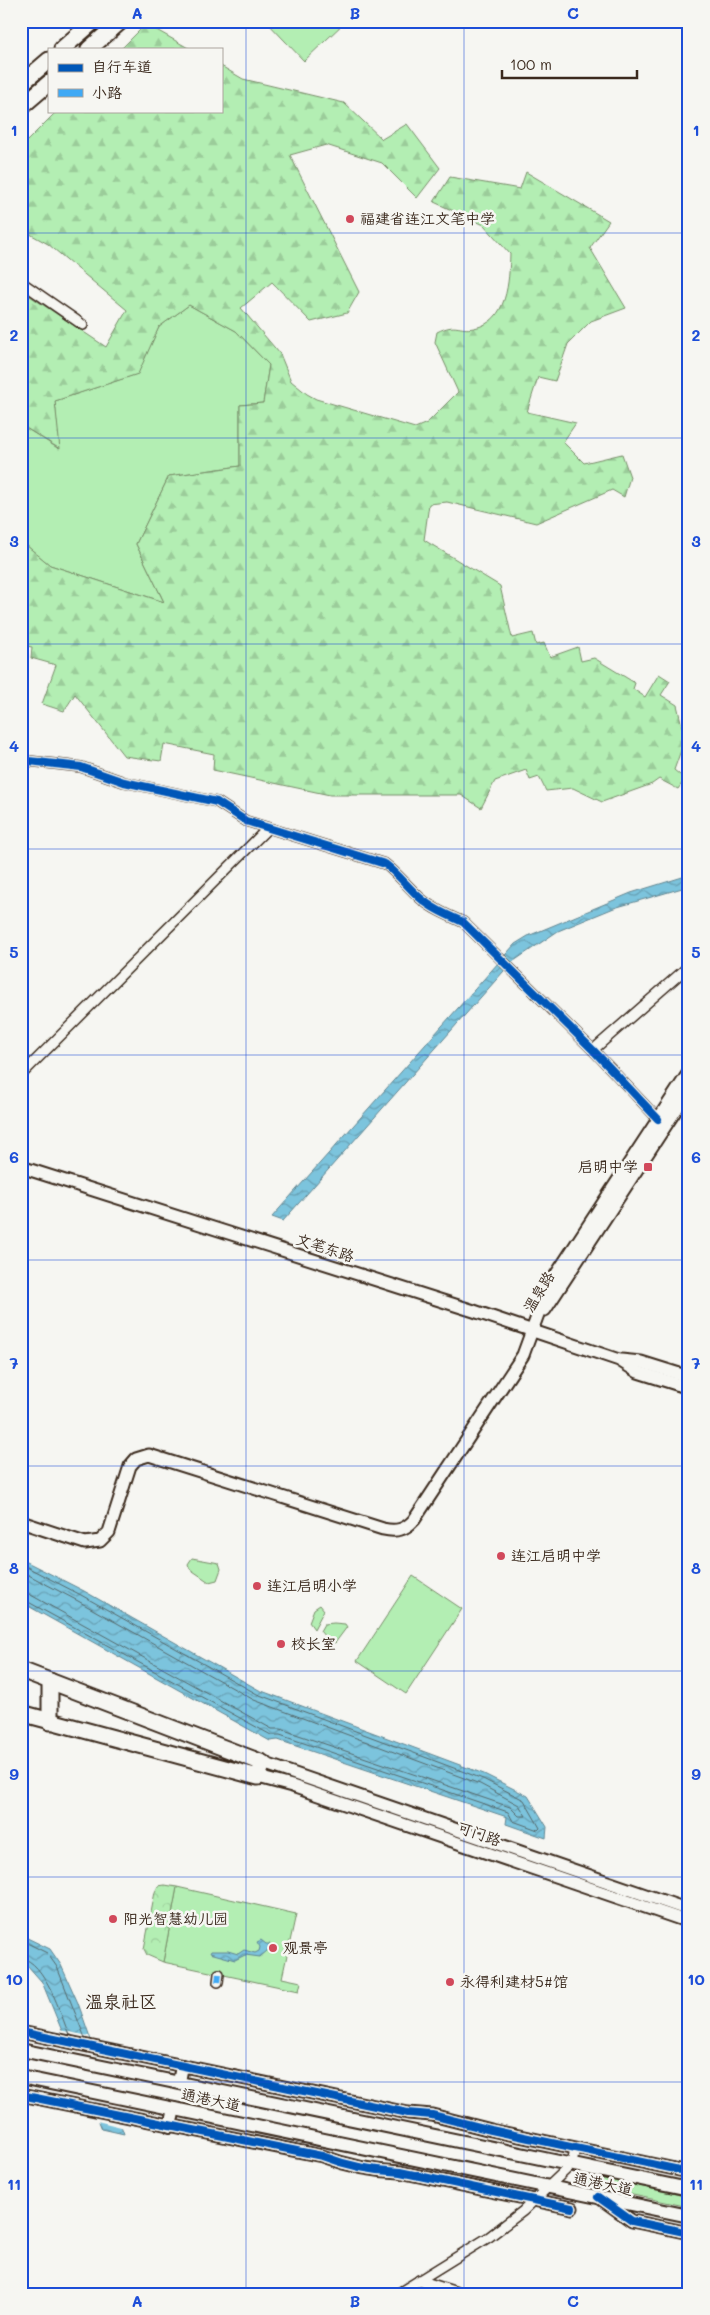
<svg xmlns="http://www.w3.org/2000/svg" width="710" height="2315" viewBox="0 0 710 2315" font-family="Mali,'LXGW WenKai TC',sans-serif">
  <defs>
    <pattern id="forest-firs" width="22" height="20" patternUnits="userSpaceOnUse" patternTransform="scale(1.25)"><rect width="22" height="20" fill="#b3eeb3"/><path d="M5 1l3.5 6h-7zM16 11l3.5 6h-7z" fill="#9bcc9a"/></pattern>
    <pattern id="park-crowns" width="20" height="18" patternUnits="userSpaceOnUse" patternTransform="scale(1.25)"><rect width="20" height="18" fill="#b3eeb3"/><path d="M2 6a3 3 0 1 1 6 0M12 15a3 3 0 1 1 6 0" fill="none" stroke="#9bcc9a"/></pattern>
    <pattern id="water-waves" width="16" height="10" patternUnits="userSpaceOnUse" patternTransform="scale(1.25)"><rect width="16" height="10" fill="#7cc4dd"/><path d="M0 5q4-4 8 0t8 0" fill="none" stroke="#679fb3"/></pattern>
  </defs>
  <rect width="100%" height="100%" fill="#f6f6f2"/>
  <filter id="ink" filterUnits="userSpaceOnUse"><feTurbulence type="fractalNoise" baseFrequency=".02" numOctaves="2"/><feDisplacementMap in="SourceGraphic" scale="10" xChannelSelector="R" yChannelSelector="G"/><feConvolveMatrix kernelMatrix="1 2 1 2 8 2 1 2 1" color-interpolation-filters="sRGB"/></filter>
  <g filter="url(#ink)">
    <g fill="#b3eeb3" stroke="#778c68">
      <polygon points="266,21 346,21 304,61"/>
      <polygon points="189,305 236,331 269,365 263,403 240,405 240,466 169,476 136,544 164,602 50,565 21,541 21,425 59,449 55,401 137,374 159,327"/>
      <polygon points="192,1558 219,1563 221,1569 217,1580 209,1582 190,1569 188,1564"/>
      <polygon points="413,1576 462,1609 406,1694 357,1661"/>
      <polygon points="320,1605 324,1610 314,1629 309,1622 314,1609"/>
      <polygon points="334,1623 345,1624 347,1627 335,1643 326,1638 320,1631 324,1624"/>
      <polygon points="177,1887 296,1914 282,1978 301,1982 299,1991 163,1962"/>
      <polygon points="585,2174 689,2197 689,2207 577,2183"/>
    </g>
    <g fill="url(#forest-firs)" stroke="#778c68">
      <polygon points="146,24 190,49 121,49"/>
      <path d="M221 66 243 79 344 103 382 139 407 124 440 168 417 198 382 163 326 145 290 155 359 292 347 313 311 322 272 282 241 308 280 354 291 381 307 394 316 399 415 428 427 423 458 392 435 342 437 332C457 322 458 331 474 328 508 322 509 281 510 254L484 225 434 202 450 177 520 189 526 172 609 221 590 248 626 308 591 321 568 344 555 381 538 377 527 412 576 423 563 442 584 463 622 454 630 477 624 497 612 490 536 523 447 502 429 504 424 540 500 586 512 638 533 633 536 645 544 643 550 657 578 647 581 661 594 658 635 683 633 689 645 697 659 674 670 681 661 695 677 705 685 739 674 770 685 779 678 789 659 779 652 784 602 802 573 788 546 791 539 777 530 780 526 770 495 781 481 808 461 795H330L213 770 214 754 164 744 161 761 124 756 75 694 64 711 42 704 56 665 31 658 32 647 21 645V541L50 565 164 602 136 544 169 476 240 466V405L263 403 269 365 236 331 189 305 159 327 138 374 55 401 60 449 21 425V290L106 347 127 310 48 244 21 229V147L57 111H221Z"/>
    </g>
    <polygon fill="url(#park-crowns)" stroke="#778c68" points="165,1885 177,1887 163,1962 147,1955 144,1949 155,1892 158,1886"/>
    <g fill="url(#water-waves)" stroke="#628691">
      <polygon points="689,875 689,886 614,908 558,931 511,963 283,1221 272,1217 515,944 528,936 631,893"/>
      <polygon points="21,1559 84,1591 259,1690 484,1774 528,1796 547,1827 546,1838 506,1824 507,1817 278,1740 270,1741 21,1602"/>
      <polygon points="21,1935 50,1949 61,1965 78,2003 124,2134 102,2129 42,1982 27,1965 21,1962"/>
      <polygon points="261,1940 266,1944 270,1944 268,1950 260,1957 245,1955 235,1960 210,1953 211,1951 228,1951 238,1954 244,1950 255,1953 259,1951 260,1947 257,1942"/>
    </g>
    <polygon fill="#f6f6f2" points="59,2030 89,2036 125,2128 97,2121"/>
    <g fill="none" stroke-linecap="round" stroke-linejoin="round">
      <g stroke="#55686a" stroke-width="1">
        <polyline points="21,1564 81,1595 257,1694 483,1779 524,1800 540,1828 538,1830 513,1821 508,1812 280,1735 271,1735 21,1598"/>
        <polyline points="21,1571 78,1601 254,1700 480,1784 519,1805 526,1816 519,1816 510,1807 281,1729 272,1729 29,1594 21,1592"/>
        <polyline points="21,1940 47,1953 57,1967 85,2038"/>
        <path d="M21 1958C45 1961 61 2015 69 2035"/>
      </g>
      <defs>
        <g id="street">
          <polyline points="21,282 83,325"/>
          <path d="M21 758 29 761 81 767 124 782 217 802 246 821 385 864C398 874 407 886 419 897 431 908 447 915 463 922L593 1050 658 1119"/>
          <polyline points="593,1050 689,966"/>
          <polyline points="21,1075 268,828"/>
          <polyline points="218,1982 219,1974"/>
          <polyline points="419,2280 463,2294"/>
          <polyline points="397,2294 489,2237 523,2211 572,2164 575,2148"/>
        </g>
        <g id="secondary">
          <polyline points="21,1167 474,1311 619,1360 638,1372 689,1388"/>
          <polyline points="545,1310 689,1090"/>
          <polyline points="621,1360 641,1362 689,1377"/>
          <path d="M21 1522 85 1543 100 1541 109 1532 130 1466 136 1459 149 1455 383 1529C396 1532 405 1530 414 1520L523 1355 548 1287 689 1072"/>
          <polyline points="263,1763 689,1910"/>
          <polyline points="258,1777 292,1786 689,1922"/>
          <polyline points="21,2032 408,2113 432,2115 491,2130 689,2172"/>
          <path d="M21 2095 322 2156C348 2166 372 2171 400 2172L572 2208"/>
          <polyline points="600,2198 632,2221 689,2233"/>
        </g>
        <g id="primary">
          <polyline points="21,2050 689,2189"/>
          <polyline points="21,2077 689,2216"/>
          <polyline points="179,2082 182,2066"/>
          <polyline points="170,2126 174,2109"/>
        </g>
        <g id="highway">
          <polyline points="62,49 94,21"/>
          <polyline points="89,49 121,21"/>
          <polyline points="21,84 49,60"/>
          <polyline points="21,107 49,83"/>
          <polyline points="21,1670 263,1763 258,1777 21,1713"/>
          <polyline points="50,1681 50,1722"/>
        </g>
      </defs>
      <use href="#street" stroke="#3b2a1e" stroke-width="12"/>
      <use href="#secondary" stroke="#3b2a1e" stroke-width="15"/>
      <use href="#primary" stroke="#3b2a1e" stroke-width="16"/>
      <use href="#highway" stroke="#3b2a1e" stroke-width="19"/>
      <use href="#street" stroke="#f6f6f2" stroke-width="9"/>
      <use href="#secondary" stroke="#f6f6f2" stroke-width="11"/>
      <use href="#primary" stroke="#f6f6f2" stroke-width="12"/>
      <use href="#highway" stroke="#f6f6f2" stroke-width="15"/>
      <polyline stroke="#3fa9f5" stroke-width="6" stroke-dasharray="12 6" stroke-linecap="butt" points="218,1982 219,1974"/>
      <defs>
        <g id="cycleway">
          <path d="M21 758 29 761 81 767 124 782 217 802 246 821 385 864C398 874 407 886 419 897 431 908 447 915 463 922L593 1050 658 1119"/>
          <polyline points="21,2032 408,2113 432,2115 491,2130 689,2172"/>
          <path d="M21 2095 322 2156C348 2166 372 2171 400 2172L572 2208"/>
          <polyline points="598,2197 632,2221 689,2233"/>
        </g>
      </defs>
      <use href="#cycleway" stroke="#f6f6f2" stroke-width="11"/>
      <use href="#cycleway" stroke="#0057b8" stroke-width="8"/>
    </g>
  </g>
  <path fill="none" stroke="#1d4ed8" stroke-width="1" stroke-opacity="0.55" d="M246 21V2294M464 21V2294M21 233H689M21 438H689M21 644H689M21 849H689M21 1055H689M21 1260H689M21 1466H689M21 1671H689M21 1877H689M21 2082H689"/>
  <g fill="#d1495b" stroke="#f6f6f2" stroke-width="2">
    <circle cx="350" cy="219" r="5"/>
    <rect x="643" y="1162" width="10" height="10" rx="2.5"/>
    <circle cx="501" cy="1556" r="5"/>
    <circle cx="257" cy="1586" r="5"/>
    <circle cx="281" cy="1644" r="5"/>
    <circle cx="113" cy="1919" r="5"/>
    <circle cx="273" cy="1948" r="5"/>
    <circle cx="450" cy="1982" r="5"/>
  </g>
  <g text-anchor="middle" stroke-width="5" stroke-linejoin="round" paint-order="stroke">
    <g font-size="15" fill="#3b2a1e" stroke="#f6f6f2" text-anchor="start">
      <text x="360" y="224">福建省连江文笔中学</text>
      <text x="638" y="1172" text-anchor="end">启明中学</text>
      <text x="511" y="1561">连江启明中学</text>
      <text x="267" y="1591">连江启明小学</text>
      <text x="291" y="1649">校长室</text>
      <text x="123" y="1924">阳光智慧幼儿园</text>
      <text x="283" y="1953">观景亭</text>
      <text x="460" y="1987">永得利建材5#馆</text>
    </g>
    <g font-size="15" fill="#3b2a1e" stroke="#f6f6f2">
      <text transform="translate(325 1248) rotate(18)" y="5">文笔东路</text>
      <text transform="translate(539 1292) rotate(-59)" y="5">温泉路</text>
      <text transform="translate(479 1834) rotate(19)" y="5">可门路</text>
      <text transform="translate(211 2100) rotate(12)" y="5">通港大道</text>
      <text transform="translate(603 2184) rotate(12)" y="5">通港大道</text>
    </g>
    <g font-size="18" fill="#3b2a1e" stroke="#f6f6f2">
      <text x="121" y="2008">温泉社区</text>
    </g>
  </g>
  <rect width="710" height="2315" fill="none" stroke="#f6f6f2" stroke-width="55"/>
  <rect x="48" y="48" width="175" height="65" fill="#f6f6f2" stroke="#aba49d"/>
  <rect x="58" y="64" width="25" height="8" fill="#0057b8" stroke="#aba49d"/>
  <text x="92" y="72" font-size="15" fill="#3b2a1e">自行车道</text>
  <rect x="58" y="89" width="25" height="8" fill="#3fa9f5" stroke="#aba49d"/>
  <text x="92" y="98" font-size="15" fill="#3b2a1e">小路</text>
  <path d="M502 70v8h135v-8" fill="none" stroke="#3b2a1e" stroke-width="2.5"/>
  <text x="510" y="70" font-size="15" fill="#3b2a1e" stroke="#f6f6f2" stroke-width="4" paint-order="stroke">100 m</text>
  <rect x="28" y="28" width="654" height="2260" fill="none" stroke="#1d4ed8" stroke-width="2"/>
  <g font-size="16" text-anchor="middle" font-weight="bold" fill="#1d4ed8">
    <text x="137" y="19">A</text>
    <text x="355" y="19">B</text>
    <text x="573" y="19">C</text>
    <text x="14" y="136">1</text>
    <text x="696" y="136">1</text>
    <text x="14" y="341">2</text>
    <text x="696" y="341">2</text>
    <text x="14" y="547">3</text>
    <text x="696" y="547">3</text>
    <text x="14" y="752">4</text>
    <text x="696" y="752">4</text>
    <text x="14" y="958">5</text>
    <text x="696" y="958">5</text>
    <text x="14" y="1163">6</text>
    <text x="696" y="1163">6</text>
    <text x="14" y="1369">7</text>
    <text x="696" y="1369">7</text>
    <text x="14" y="1574">8</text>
    <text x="696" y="1574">8</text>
    <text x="14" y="1780">9</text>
    <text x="696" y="1780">9</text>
    <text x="14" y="1985">10</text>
    <text x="696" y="1985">10</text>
    <text x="14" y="2190">11</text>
    <text x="696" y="2190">11</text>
    <text x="137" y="2307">A</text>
    <text x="355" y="2307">B</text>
    <text x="573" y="2307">C</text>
  </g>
</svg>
